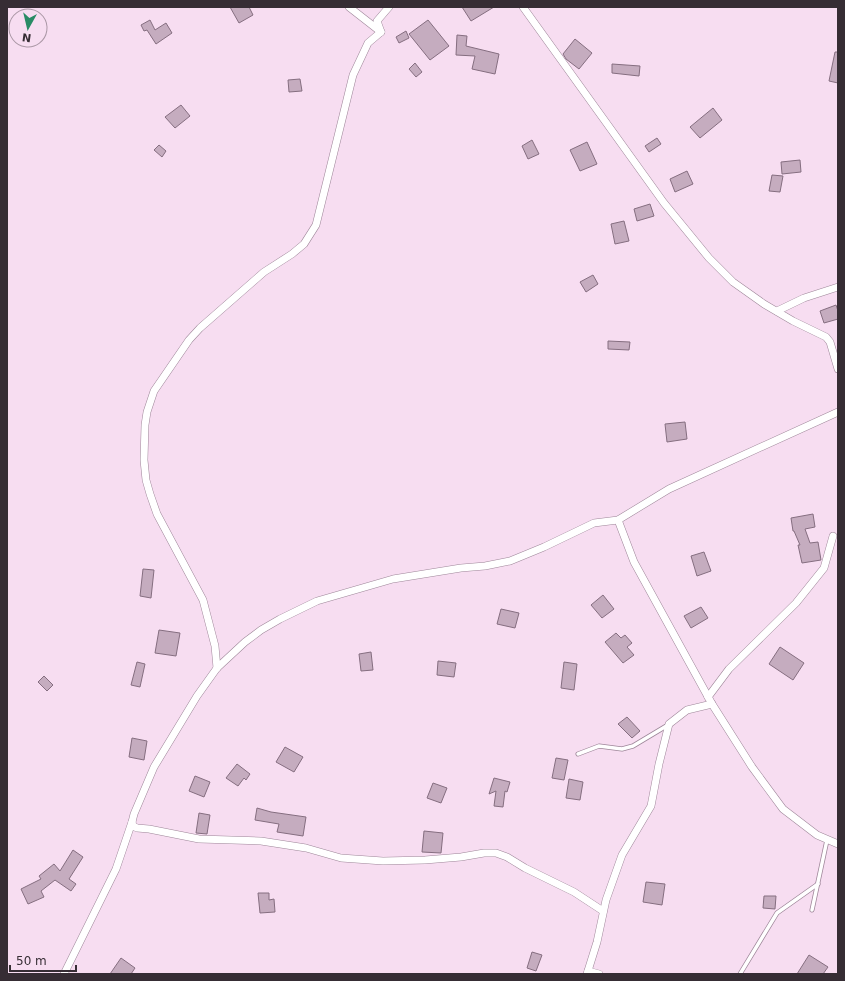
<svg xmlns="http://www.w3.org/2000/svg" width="845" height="981" viewBox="0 0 845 981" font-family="'DejaVu Sans',sans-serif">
  <rect width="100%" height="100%" fill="#f7ddf1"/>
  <g fill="#c5acbf" stroke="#856e80">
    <polygon points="230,7 249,7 253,15 239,23"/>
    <polygon points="462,7 494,7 471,21"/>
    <polygon points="150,20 155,30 166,23 172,33 156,44 147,30 144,31 141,25"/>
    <polygon points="428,20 449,46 430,60 409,34"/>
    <polygon points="406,31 409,38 399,43 396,37"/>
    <polygon points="457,35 467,36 466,46 499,54 495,74 472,69 475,56 456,55"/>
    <polygon points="575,39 592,53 579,69 566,59 563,54"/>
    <polygon points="835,52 838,52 838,83 829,81"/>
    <polygon points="415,63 422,72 416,77 409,69"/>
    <polygon points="612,64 640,66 639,76 612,73"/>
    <polygon points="300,79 302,91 289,92 288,80"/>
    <polygon points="181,105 190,116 175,128 165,117"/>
    <polygon points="713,108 722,120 700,138 690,127"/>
    <polygon points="657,138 661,144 649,152 645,146"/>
    <polygon points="532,140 539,154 528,159 522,146"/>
    <polygon points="587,142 597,164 580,171 570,150"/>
    <polygon points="159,145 166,151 162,157 154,150"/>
    <polygon points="800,160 801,172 782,174 781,162"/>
    <polygon points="687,171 693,184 675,192 670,179"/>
    <polygon points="772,175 783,176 780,192 769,191"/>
    <polygon points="650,204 654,216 637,221 634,209"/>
    <polygon points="624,221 629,241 615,244 611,224"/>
    <polygon points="593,275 598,284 586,292 580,282"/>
    <polygon points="836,305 838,311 838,319 824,323 820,311"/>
    <polygon points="608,341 630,342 629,350 608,349"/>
    <polygon points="685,422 687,439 667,442 665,424"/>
    <polygon points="813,514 815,527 805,529 810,543 818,542 821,560 802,563 798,545 800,545 794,531 793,531 791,518"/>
    <polygon points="704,552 711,571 697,576 691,556"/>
    <polygon points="143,569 154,570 151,598 140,596"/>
    <polygon points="603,595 614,609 602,618 591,605"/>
    <polygon points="701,607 708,618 691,628 684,616"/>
    <polygon points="501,609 519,613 515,628 497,624"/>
    <polygon points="159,630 180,633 176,656 155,653"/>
    <polygon points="616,633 621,638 625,635 632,643 627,647 634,655 623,663 605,642"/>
    <polygon points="780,647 804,663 793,680 769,664"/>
    <polygon points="371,652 373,670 361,671 359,654"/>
    <polygon points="438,661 456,663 454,677 437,675"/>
    <polygon points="137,662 145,664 140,687 131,685"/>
    <polygon points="564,662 577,664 574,690 561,688"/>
    <polygon points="44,676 53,685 47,691 38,682"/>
    <polygon points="627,717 640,731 632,738 618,724"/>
    <polygon points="132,738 147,741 144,760 129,757"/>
    <polygon points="285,747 303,757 294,772 276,762"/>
    <polygon points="556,758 568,760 564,780 552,778"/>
    <polygon points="237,764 250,774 246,780 244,778 238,786 226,778"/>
    <polygon points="195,776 210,782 204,797 189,791"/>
    <polygon points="494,778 510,782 507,792 505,791 503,807 494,806 496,791 489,794"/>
    <polygon points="569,779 583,782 580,800 566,798"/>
    <polygon points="433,783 447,788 441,803 427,798"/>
    <polygon points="257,808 271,812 306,817 303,836 277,832 279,824 255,820"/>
    <polygon points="199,813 210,815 207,834 196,833"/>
    <polygon points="424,831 443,833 441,853 422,852"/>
    <polygon points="73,850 83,857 69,879 76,884 71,891 55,880 41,891 44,897 28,904 21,889 41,879 39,876 54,864 60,871"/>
    <polygon points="646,882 665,884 662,905 643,902"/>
    <polygon points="258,893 269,893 269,900 274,899 275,912 260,913"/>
    <polygon points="764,896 776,896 775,909 763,908"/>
    <polygon points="532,952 542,955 536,971 527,968"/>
    <polygon points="809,955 828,967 823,974 797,974"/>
    <polygon points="121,958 135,968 131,974 110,974"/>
  </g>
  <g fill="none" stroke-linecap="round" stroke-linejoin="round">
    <defs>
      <g id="lane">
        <polyline points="578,754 599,746 622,749 633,746 668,725"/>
        <polyline points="812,910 827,840"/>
        <polyline points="740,974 777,913 818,884"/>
      </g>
      <g id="street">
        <polyline points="349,7 381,32"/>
        <polyline points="523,7 664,203 709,258 733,282 764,304 793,321 826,337 830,342 838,369"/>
        <polyline points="777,311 804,298 838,287"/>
        <polyline points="618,520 634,562 712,704 752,767 783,809 817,835 838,844"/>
        <polyline points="217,668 215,646 203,600 157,514 150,494 146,480 144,460 145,425 147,412 154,391 189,340 200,328 264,272 292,254 304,244 316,225 353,75 368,43 381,32 377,21 389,7"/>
        <polyline points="708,697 729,669 796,603 824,568 833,536"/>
        <polyline points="603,911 574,892 525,868 507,857 496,853 484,853 461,857 425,860 383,861 341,858 306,848 261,841 199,839 149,829 137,828 133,826 132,822 134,814 154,767 197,696 217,668 245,642 261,630 280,619 317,601 393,579 461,568 485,566 510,561 544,547 594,523 618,520 669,489 838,412"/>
        <polyline points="588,971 599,974"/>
        <polyline points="64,974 116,869 132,822"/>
        <polyline points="587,974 597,942 606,900 622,855 651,806 659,764 669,724 687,710 712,704"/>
      </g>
    </defs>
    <use href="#lane" stroke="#9e8699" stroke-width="5"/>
    <use href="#street" stroke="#9e8699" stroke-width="8"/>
    <use href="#lane" stroke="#fff" stroke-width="3.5"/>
    <use href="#street" stroke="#fff" stroke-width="7"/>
  </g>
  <rect width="845" height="981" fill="none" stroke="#362d34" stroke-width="16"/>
  <g transform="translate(28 28) rotate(188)"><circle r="19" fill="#f7ddf1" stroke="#aa97a5"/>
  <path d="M0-3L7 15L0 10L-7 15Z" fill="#298b65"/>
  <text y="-6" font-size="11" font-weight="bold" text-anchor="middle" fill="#362d34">N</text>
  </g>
  <path d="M10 965v6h66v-6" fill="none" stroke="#362d34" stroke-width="2"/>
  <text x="16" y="965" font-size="12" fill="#362d34" stroke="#f7ddf1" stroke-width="3" paint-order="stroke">50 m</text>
</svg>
